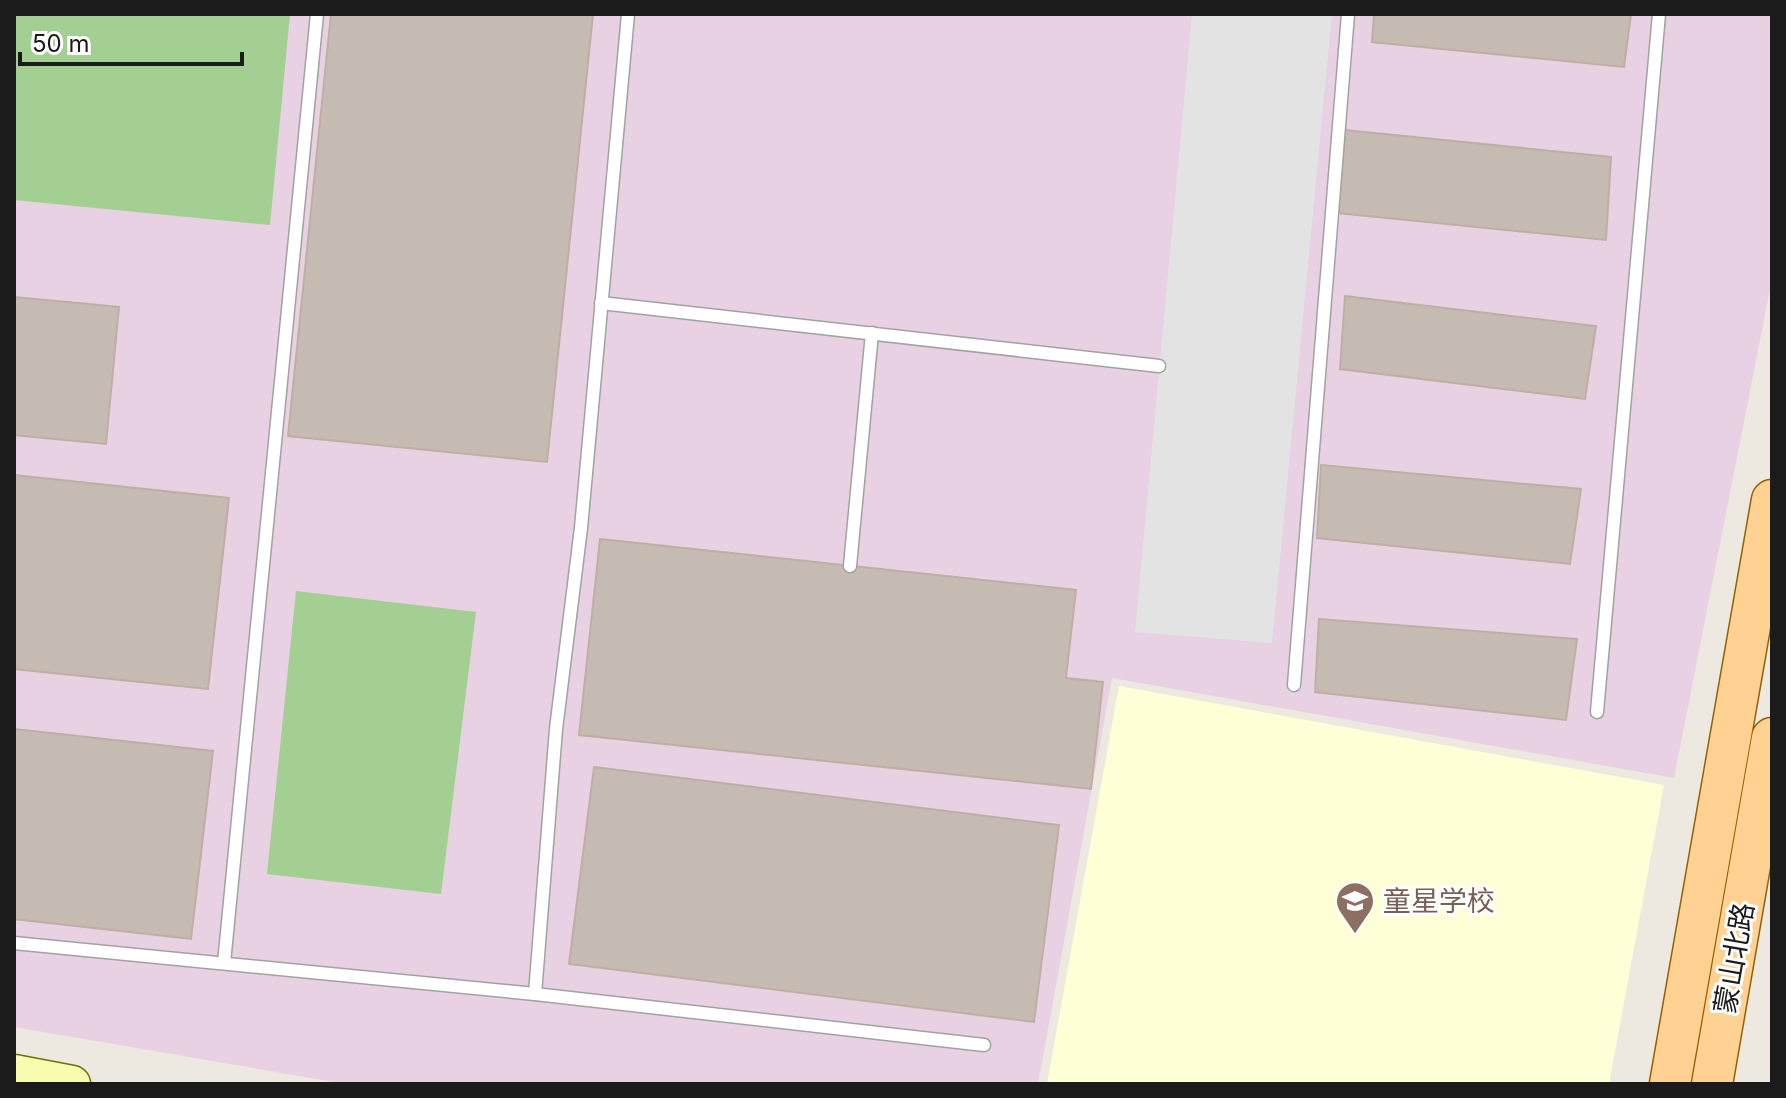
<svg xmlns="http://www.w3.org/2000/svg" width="1786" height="1098" viewBox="0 0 1786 1098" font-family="Inter,'Noto Sans SC',sans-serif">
  <rect width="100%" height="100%" fill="#ede9e0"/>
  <polygon fill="#e7d1e3" points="14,14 1772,14 1772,279 1674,778 1112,678 1038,1084 346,1084 14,1027"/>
  <polygon fill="#ffffd7" points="1119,686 1664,785 1609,1084 1047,1084"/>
  <g fill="#a4cf92">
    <polygon points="14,14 290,14 270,225 14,200"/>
    <polygon points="296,591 476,612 441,894 267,874"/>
  </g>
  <polygon fill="#e3e3e3" points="1192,14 1332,14 1272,643 1135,632"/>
  <g fill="#c5bbb3" stroke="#bfafa2" stroke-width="2">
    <polygon points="331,14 593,14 547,462 288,436"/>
    <polygon points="1374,14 1631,14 1624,67 1372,42"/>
    <polygon points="1345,130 1611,157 1606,240 1338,213"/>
    <polygon points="1345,296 1596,326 1585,399 1340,369"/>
    <polygon points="14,297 119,307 106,444 14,435"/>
    <polygon points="1321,465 1581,489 1570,564 1317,538"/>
    <polygon points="14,475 229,498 208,689 14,669"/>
    <polygon points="600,539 1076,590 1066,678 1103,682 1091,789 579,735"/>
    <polygon points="1319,619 1577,639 1566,720 1315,692"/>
    <polygon points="14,729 213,751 191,939 14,919"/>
    <polygon points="594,767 1059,825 1034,1022 569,964"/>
  </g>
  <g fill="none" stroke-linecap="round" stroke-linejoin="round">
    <defs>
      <g id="lane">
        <polyline points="601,303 1159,366"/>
        <polyline points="850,566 872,333"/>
        <polyline points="1294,685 1348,14"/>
        <polyline points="1597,712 1659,14"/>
        <polyline points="14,943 535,994 984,1045"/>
        <polyline points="224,963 317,14"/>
        <polyline points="535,994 556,729 581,528 628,14"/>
      </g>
      <polyline id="secondary" points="14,1073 72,1084"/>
      <g id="primary">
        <polyline points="1670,1084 1772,500"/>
        <polyline points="1712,1084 1772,738"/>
      </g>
    </defs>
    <use href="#lane" stroke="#a2a2a2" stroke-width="15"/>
    <use href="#secondary" stroke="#677400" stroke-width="39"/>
    <use href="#primary" stroke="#926200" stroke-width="43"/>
    <use href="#lane" stroke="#fff" stroke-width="12"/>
    <use href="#secondary" stroke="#f8fcaf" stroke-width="36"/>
    <use href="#primary" stroke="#ffd193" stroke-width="40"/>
  </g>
  <defs>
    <symbol id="school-pin" viewBox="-11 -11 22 30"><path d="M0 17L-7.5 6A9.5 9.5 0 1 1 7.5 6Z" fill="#8d6e63" stroke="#fff"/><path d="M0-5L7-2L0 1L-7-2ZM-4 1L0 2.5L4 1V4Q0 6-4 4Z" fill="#fff"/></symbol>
  </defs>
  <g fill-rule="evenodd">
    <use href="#school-pin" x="1333" y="879" width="44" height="60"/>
  </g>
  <g text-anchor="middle" stroke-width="6" stroke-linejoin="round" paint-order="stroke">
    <g font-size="28" fill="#785e54" stroke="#fff" text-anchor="start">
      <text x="1383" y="911">童星学校</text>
    </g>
    <g font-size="28" fill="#1b1b1b" stroke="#fff">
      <text transform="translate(1734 958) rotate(-80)" y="10">蒙山北路</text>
    </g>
  </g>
  <rect width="1786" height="1098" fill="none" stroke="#1b1b1b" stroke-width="32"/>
  <path d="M20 52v12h222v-12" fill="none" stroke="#1b1b1b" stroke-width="4"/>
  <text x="32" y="52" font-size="24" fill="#1b1b1b" stroke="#ffffff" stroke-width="6" paint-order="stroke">50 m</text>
</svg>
